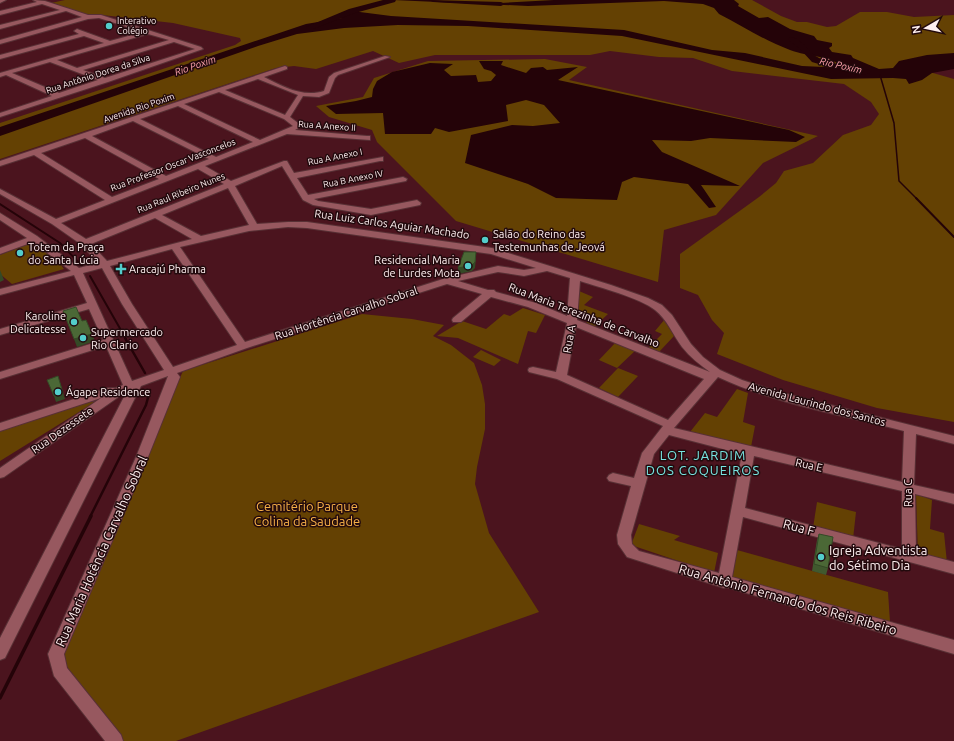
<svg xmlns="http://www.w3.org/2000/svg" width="954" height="741" viewBox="0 0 954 741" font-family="Ubuntu,sans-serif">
  <rect width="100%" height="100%" fill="#4b141e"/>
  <g fill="#644103">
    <polygon points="65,0 752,0 781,16 797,22 807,22 827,27 836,26 860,12 887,12 914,17 954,15 954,64 926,71 954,79 954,422 877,408 783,380 717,354 724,333 712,320 698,295 680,288 680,254 759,197 776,183 784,171 813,163 843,135 871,125 879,114 871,102 844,84 732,71 693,58 659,57 610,51 590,55 435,55 399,63 373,51 316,69 294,66 276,68 0,159 0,123 235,45 241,41 240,38 173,23 102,15 89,17 51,3"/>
    <polygon points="545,59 587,67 569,80 818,136 763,163 716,215 664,230 658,282 456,221 377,142 372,130 329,117 316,106 363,97 374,78 428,61"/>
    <polygon points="32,242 58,261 64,269 12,284 0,274 0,255"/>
    <polygon points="579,291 593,297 584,305 608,314 594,327 586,323 593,317 577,312"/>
    <polygon points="523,308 545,315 536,333 528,331 518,364 458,338 437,336 462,321 486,329 504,314 510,316"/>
    <polygon points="362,314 412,319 444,325 433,336 451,345 474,363 482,385 485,404 485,429 477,467 475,484 489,533 539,612 176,741 122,741 56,652 183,371"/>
    <polygon points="665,319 674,336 659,352 648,348 662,334 655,331"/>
    <polygon points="617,341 637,349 617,368 599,360"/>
    <polygon points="481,350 501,360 494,366 473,357"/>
    <polygon points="618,368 638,376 618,397 599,388"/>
    <polygon points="737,389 748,393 743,422 755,426 751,447 690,432 705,413 717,417"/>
    <polygon points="108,394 0,461 0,429"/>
    <polygon points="916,494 932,500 930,529 944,533 947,563 918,555"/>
    <polygon points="817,502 856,512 853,539 813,528"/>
    <polygon points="639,524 680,536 674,540 718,553 714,573 631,545"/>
    <polygon points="737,550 888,592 890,622 731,582"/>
  </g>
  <g fill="#240308">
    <path d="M393 0H430L481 4 554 0H734L739 4 738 6 759 18 768 17 790 29 814 36 817 40 832 43V46L829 48 832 52 851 55 853 58 879 69 893 68 899 61 927 55 954 53V69L932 73 922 80 909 84 906 79 893 78 831 79 622 36 468 26 398 25 344 28 297 34 258 46 0 136V127L306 24 342 18V15L352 11 391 16 624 30 712 50 745 53 802 66 845 68C829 55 809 57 790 50 765 41 743 26 719 14L714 8 703 4 664 1 528 6Z"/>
    <polygon points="479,61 503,61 501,65 526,73 531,68 543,67 547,70 578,67 558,80 789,130 805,137 796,142 710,138 691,141 652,140 662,152 740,186 701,185 716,207 709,208 688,184 634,177 622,182 617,200 556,198 528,184 465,163 471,135 512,125 533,126 560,123 544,105 526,100 506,105 508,121 449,132 435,128 431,134 385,134 383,113 336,114 326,106 356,101 372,97 373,89 377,81 392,72 430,63 453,64 444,70 451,76 476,75 478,82 491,81 496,75 491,71 484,69"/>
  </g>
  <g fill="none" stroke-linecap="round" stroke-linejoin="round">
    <polyline stroke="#240308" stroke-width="1.5" points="880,75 894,123 899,181 917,199"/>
    <g stroke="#240308" stroke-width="2">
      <polyline points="916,198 954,237"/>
      <polyline points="0,204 60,243 83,267"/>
      <polyline points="90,276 126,339"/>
    </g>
    <g stroke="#240308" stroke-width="2.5">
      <polyline points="125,338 145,373"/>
      <polyline points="90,517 146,405 150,390"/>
    </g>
    <polyline stroke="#240308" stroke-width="3.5" points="0,698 91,516"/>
    <g fill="#240308" fill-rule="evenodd">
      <polygon points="383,0 396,0 395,2 355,13 313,29 307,29 306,27 349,9"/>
      <polygon points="429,0 501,2 505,4 501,6 433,2"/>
      <path d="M792 37C805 41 809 54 819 58 835 66 853 66 869 70L871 72 866 75 846 72 812 62 800 49 788 40 789 38Z"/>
    </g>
    <defs>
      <g id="minor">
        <polygon points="0,0 6,0 0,3"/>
        <path d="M33 0 45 1 88 15H101L201 47 203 49 108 82 0 117V113L52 96 6 75 0 77V73L104 43 84 36 0 59V55L79 34 74 31 77 29 110 41 143 32 99 18 88 19 0 44V40L82 17 66 11 0 29V25L60 10 42 4 0 15V11L37 2ZM148 34 169 40 77 68 57 60ZM174 42 195 49 105 78 83 70ZM50 62 98 80 59 93 12 73Z"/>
        <path d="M385 56 390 57 338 75 335 78 329 93 319 97 303 96 290 117 302 126 295 130 367 136H370V140L287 134 205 166 231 181 284 161H287L294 173 383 157V161H380L297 178 308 195 403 177 407 179 406 181 314 199 318 201 371 209 417 200 421 203 420 205 371 215 313 205 303 200 282 166 235 186 257 224 288 222H307L492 248 611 285 648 298 662 305 672 315 691 344 703 357 720 370 742 380 779 392 954 436V444L916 434 914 485 954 494V504L915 494 916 552 954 562V574L743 517 732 577 954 640V654L726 587 724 588 627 557 618 544 617 535 631 486 609 481 607 478 609 475 613 473 634 478 642 453 663 426 557 379 529 372 528 370 529 368 533 367 556 372 567 323 528 307 491 297 461 322H453L452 320 453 318 482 294 447 284 247 348 177 373 180 377 148 457 64 654 67 668 121 735 123 741H105L54 676 48 654 136 457 168 376 141 386 5 658 0 660V638L127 391 4 477 0 478V468L101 398 0 431V423L108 388H116L123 385 106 346 0 379V372L103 340 89 309 0 335V329L87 303 74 275 0 295V289L71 271 33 242 0 254V248L27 238 0 220V213L37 236 79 268 98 263 82 245 52 224 0 194V189L56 219 105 200 34 155 0 166V161L285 66 287 67V69L264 77C282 86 303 98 324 91L329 77 334 73ZM258 79 298 95 285 115 225 90ZM219 92 284 119 293 126 260 140 184 104ZM178 106 253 142 216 157 140 119ZM133 121 209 159 166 176 92 136ZM85 138 159 179 112 197 41 153ZM198 169 224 184 86 239 61 223ZM228 188 249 225 201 236 162 215ZM155 218 192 239 107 261 91 244ZM288 227 307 228 491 254 536 268 524 270 498 266 443 279 245 342 180 247 249 231ZM172 249 237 345 173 367 132 304 110 266ZM102 268 122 304 164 370 132 381 83 273ZM547 271 570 278 567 316 536 303 496 292 494 290H488L458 281 498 272 524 276ZM580 281C599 287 640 298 655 310 667 319 673 335 682 347 690 357 700 365 710 372L577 320ZM576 327 704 379 668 420 567 375ZM718 377C776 404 842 415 904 431L902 482 674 428ZM669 435 742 454 719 573 639 551 632 544 631 535 654 454ZM754 456 902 491V549L745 508Z"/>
      </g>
    </defs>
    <use href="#minor" stroke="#583035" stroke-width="2"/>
    <use href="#minor" fill="#97585f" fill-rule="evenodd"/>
  </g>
  <polygon fill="#40592e" points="819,534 828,568 826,575 812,571 817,540"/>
  <g fill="#344926">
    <polygon points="476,252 476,258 475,268 472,271 458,274 458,268"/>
    <polygon points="0,270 4,280 0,282"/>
    <polygon points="92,334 95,341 77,347 74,339"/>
    <polygon points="58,376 65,399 56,402 54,396"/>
  </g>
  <g fill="#4b6836" stroke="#344926">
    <polygon points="464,252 476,252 475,262 472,265 458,268"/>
    <polygon points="76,307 82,321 86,320 92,334 74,339 63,311"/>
    <polygon points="58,376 63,393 54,396 47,380"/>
    <polygon points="819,534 833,537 828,568 814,564"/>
  </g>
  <g fill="#53cdcb" stroke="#220a0d" stroke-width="1.5">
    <circle cx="109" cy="26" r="4"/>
    <circle cx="485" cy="240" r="4"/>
    <circle cx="20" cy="253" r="4"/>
    <circle cx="468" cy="266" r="4"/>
    <path d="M119 263h4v4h4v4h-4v4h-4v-4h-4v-4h4z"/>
    <circle cx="74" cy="322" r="4"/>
    <circle cx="83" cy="338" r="4"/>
    <circle cx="58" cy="392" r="4"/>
    <circle cx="821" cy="557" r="4"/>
  </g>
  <g text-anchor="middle" stroke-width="3" stroke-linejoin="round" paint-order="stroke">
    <g font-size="9" fill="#feeeef" stroke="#220a0d" text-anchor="start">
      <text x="117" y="24">Interativo<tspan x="117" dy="10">Colégio</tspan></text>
    </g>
    <g font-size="9" fill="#feeeef" stroke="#220a0d">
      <text transform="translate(98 74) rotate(-18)" y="3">Rua Antônio Dorea da Silva</text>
      <text transform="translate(139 108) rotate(-19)" y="3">Avenida Rio Poxim</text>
      <text transform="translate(327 126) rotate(4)" y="3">Rua A Anexo II</text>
      <text transform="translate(335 157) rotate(-11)" y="3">Rua A Anexo I</text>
      <text transform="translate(173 165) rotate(-21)" y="3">Rua Professor Oscar Vasconcelos</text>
      <text transform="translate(353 179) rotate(-11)" y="3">Rua B Anexo IV</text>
      <text transform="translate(181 193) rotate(-22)" y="3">Rua Raul Ribeiro Nunes</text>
    </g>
    <g font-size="10" font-style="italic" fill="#fba1aa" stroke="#220a0d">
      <text transform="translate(195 65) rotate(-19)" y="4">Rio Poxim</text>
      <text transform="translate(841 65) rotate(13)" y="4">Rio Poxim</text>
    </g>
    <g font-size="11" fill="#feeeef" stroke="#220a0d">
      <text transform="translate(392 224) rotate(8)" y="4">Rua Luiz Carlos Aguiar Machado</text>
      <text transform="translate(346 313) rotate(-18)" y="4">Rua Hortência Carvalho Sobral</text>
      <text transform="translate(584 315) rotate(21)" y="4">Rua Maria Terezinha de Carvalho</text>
      <text transform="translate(569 339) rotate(-80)" y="4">Rua A</text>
      <text transform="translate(817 404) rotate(15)" y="4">Avenida Laurindo dos Santos</text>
      <text transform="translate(62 430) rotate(-35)" y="4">Rua Dezessete</text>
      <text transform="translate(809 465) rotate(13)" y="4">Rua E</text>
      <text transform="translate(908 493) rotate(-90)" y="4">Rua C</text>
    </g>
    <g font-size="11" fill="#feeeef" stroke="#220a0d" text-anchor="start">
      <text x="493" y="238">Salão do Reino das<tspan x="493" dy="13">Testemunhas de Jeová</tspan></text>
      <text x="28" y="251">Totem da Praça<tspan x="28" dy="13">do Santa Lúcia</tspan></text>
      <text x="460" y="264" text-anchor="end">Residencial Maria<tspan x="460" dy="13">de Lurdes Mota</tspan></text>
      <text x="129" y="273">Aracajú Pharma</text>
      <text x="66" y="320" text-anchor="end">Karoline<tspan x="66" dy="13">Delicatesse</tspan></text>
      <text x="91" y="336">Supermercado<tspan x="91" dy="13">Rio Clario</tspan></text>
      <text x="66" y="396">Ágape Residence</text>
    </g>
    <g font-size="13" letter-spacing="1" fill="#78e4e1" stroke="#220a0d">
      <text x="703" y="460">LOT. JARDIM<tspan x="703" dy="15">DOS COQUEIROS</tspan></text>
    </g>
    <g font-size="13" fill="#f6b047" stroke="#220a0d">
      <text x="307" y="511">Cemitério Parque<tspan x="307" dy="15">Colina da Saudade</tspan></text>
    </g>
    <g font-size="13" fill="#feeeef" stroke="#220a0d">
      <text transform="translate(799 527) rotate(15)" y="5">Rua F</text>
      <text transform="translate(101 551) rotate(-66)" y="5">Rua Maria Hotência Carvalho Sobral</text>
      <text transform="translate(788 599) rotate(16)" y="5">Rua Antônio Fernando dos Reis Ribeiro</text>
    </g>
    <g font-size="13" fill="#feeeef" stroke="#220a0d" text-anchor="start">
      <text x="829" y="555">Igreja Adventista<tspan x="829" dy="15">do Sétimo Dia</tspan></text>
    </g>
  </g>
  <g transform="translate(926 28) rotate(261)" stroke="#220a0d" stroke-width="3" paint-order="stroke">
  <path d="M0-3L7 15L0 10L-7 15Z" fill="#feeeef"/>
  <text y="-6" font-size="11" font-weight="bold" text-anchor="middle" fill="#feeeef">N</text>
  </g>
</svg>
